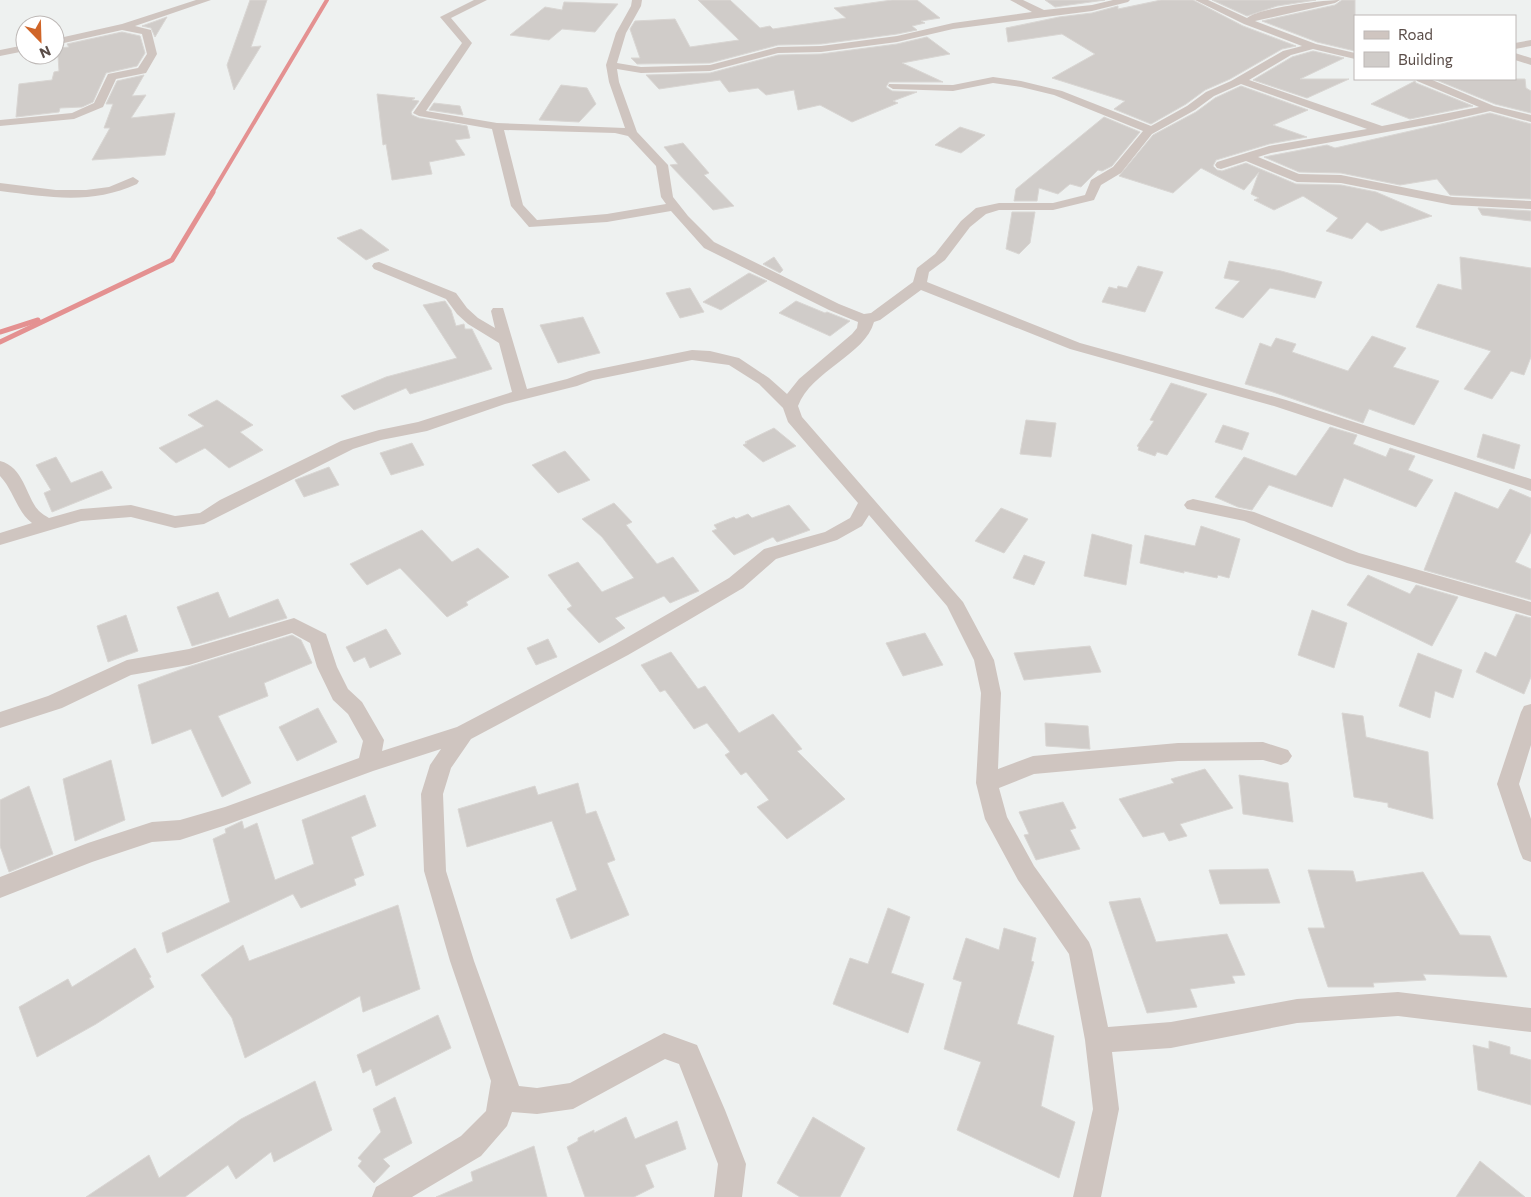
<svg xmlns="http://www.w3.org/2000/svg" width="1531" height="1197" viewBox="0 0 1531 1197" font-family="Commissioner,sans-serif">
  <rect width="100%" height="100%" fill="#eef1f0"/>
  <g fill="none" stroke-linecap="round" stroke-linejoin="round">
    <polyline stroke="#e49191" stroke-width="4" points="212,193 327,0"/>
    <g stroke="#e49191" stroke-width="5">
      <polyline points="0,332 38,320"/>
      <polyline points="0,342 172,260 213,192"/>
    </g>
  </g>
  <g fill="#d0ccc9" stroke="#d9d6d3">
    <polygon points="250,0 267,0 251,47 261,46 234,90 227,65"/>
    <polygon points="698,0 730,0 760,28 770,26 773,29 846,18 834,8 892,0 917,0 940,18 921,21 925,23 912,26 917,30 897,34 821,44 778,45 710,63 637,64 631,58 640,58 630,29 635,21 675,19 690,47 739,40"/>
    <polygon points="1045,0 1105,0 1055,7"/>
    <polygon points="1161,0 1193,0 1243,26 1296,46 1282,49 1230,79 1205,90 1186,104 1151,124 1114,109 1125,101 1052,78 1095,54 1062,34 1008,42 1006,28 1059,17 1092,13 1118,6 1118,9"/>
    <polygon points="1212,0 1316,0 1277,6 1247,16"/>
    <polygon points="1342,0 1355,0 1355,51 1317,42 1262,21 1335,5"/>
    <polygon points="564,2 618,4 595,32 562,29 549,40 510,35 545,7 562,10"/>
    <polygon points="167,17 155,37 151,28 142,26"/>
    <polygon points="122,32 140,36 145,53 137,66 106,73 93,102 82,107 60,108 59,112 16,117 19,84 52,80 54,72 59,71 58,56 59,48 69,47 67,44"/>
    <polygon points="927,37 950,54 902,63 943,82 889,82 886,87 892,91 917,92 893,101 898,103 852,122 820,105 798,110 794,90 766,95 758,88 729,92 720,80 659,89 646,75 710,73 778,55 821,54 897,44"/>
    <polygon points="1313,51 1344,58 1300,79 1349,79 1307,98 1253,80 1292,57"/>
    <polygon points="144,75 132,96 146,95 131,118 175,113 165,155 92,160 110,128 104,128 113,104 106,104 117,81"/>
    <polygon points="1434,79 1525,79 1526,88 1531,91 1531,113 1495,104"/>
    <polygon points="1415,81 1416,83 1473,106 1410,119 1371,104"/>
    <polygon points="561,85 587,88 596,104 579,122 539,120"/>
    <polygon points="1241,86 1308,110 1273,125 1307,137 1269,144 1216,160 1213,166 1217,170 1222,171 1246,163 1296,184 1341,185 1376,192 1432,216 1381,231 1367,222 1352,239 1326,231 1338,218 1303,196 1274,210 1254,200 1259,198 1251,194 1259,172 1244,190 1201,168 1173,193 1119,176 1153,135 1196,112 1215,98"/>
    <polygon points="377,94 415,98 412,100 419,101 411,112 412,115 419,118 467,126 470,138 455,140 465,155 429,162 432,174 392,180 386,144 383,145"/>
    <polygon points="434,103 460,106 463,115 429,110"/>
    <polygon points="1490,113 1531,124 1531,199 1450,195 1437,179 1400,185 1341,173 1299,172 1264,157 1327,145 1335,148"/>
    <polygon points="1104,117 1140,132 1112,166 1102,171 1098,170 1081,187 1070,184 1058,194 1039,188 1037,201 1014,201 1016,189"/>
    <polygon points="960,127 985,135 961,153 935,145"/>
    <polygon points="683,143 709,173 704,175 734,206 713,210 670,165 678,164 664,147"/>
    <polygon points="1478,208 1531,211 1531,221 1482,215"/>
    <polygon points="1012,212 1035,212 1030,243 1019,254 1006,249"/>
    <polygon points="361,229 389,250 366,260 337,238"/>
    <polygon points="774,257 783,270 780,273 763,264"/>
    <polygon points="1460,257 1531,268 1531,357 1524,375 1511,371 1492,399 1464,389 1491,351 1416,327 1438,284 1462,290"/>
    <polygon points="1229,261 1281,271 1322,282 1315,298 1270,288 1243,318 1215,308 1240,281 1224,278"/>
    <polygon points="1138,266 1163,272 1145,312 1102,302 1109,287 1117,289 1118,286 1127,288"/>
    <polygon points="749,273 767,281 721,310 703,302"/>
    <polygon points="690,288 704,312 680,318 666,293"/>
    <polygon points="445,301 451,310 456,326 464,324 465,329 472,329 492,369 410,394 406,388 354,410 341,396 386,377 457,358 423,305"/>
    <polygon points="796,301 825,313 827,312 850,321 830,336 779,313"/>
    <polygon points="583,317 600,353 558,363 540,325"/>
    <polygon points="1372,336 1406,348 1393,367 1439,381 1414,425 1369,409 1363,423 1270,391 1245,384 1260,343 1271,347 1276,338 1296,344 1292,352 1348,371"/>
    <polygon points="1171,383 1207,394 1167,455 1157,452 1155,456 1138,450 1139,447 1137,446 1154,421 1150,420"/>
    <polygon points="217,400 253,425 240,432 263,450 229,468 205,448 176,463 159,448 204,426 188,415"/>
    <polygon points="1026,420 1056,423 1051,457 1020,454"/>
    <polygon points="1223,425 1249,433 1242,450 1215,442"/>
    <polygon points="1330,427 1357,435 1353,444 1386,457 1390,448 1415,456 1408,470 1433,480 1416,507 1344,478 1332,507 1269,485 1252,510 1238,507 1215,497 1244,457 1296,476"/>
    <polygon points="774,428 796,446 763,462 743,445 747,443 745,442"/>
    <polygon points="1483,434 1520,445 1514,469 1477,457"/>
    <polygon points="412,443 424,465 391,475 380,453"/>
    <polygon points="565,451 590,480 558,493 532,465"/>
    <polygon points="56,457 71,483 102,471 112,488 52,512 44,493 51,490 36,465"/>
    <polygon points="329,467 339,485 304,497 295,480"/>
    <polygon points="1510,489 1531,498 1531,532 1515,562 1531,569 1531,600 1424,570 1455,492 1498,509"/>
    <polygon points="614,503 632,522 626,525 657,564 673,557 699,591 670,603 664,596 615,618 625,628 599,643 567,609 572,606 548,575 578,562 602,592 634,578 602,537 582,519"/>
    <polygon points="789,505 810,530 777,542 773,537 734,555 712,531 717,529 714,525 734,517 736,519 748,514 752,518"/>
    <polygon points="1001,508 1028,519 1004,553 975,541"/>
    <polygon points="1201,526 1240,539 1229,578 1218,575 1217,578 1184,571 1184,573 1140,563 1145,535 1195,546"/>
    <polygon points="422,530 452,562 478,548 509,577 466,602 468,605 447,617 400,568 367,585 350,564"/>
    <polygon points="1092,534 1132,545 1126,585 1084,576"/>
    <polygon points="1024,555 1045,562 1034,585 1013,578"/>
    <polygon points="1368,575 1410,594 1416,585 1458,597 1432,646 1347,605"/>
    <polygon points="218,592 229,618 278,599 287,618 192,646 177,607"/>
    <polygon points="1312,610 1347,623 1334,668 1298,655"/>
    <polygon points="1516,614 1531,618 1531,677 1524,694 1476,672 1485,652 1496,657"/>
    <polygon points="126,615 138,651 108,662 97,626"/>
    <polygon points="386,629 401,654 370,668 365,657 354,662 346,647"/>
    <polygon points="925,633 943,665 903,676 886,643"/>
    <polygon points="292,635 301,640 312,663 264,683 268,696 218,716 251,783 222,797 191,729 152,744 138,685 188,667"/>
    <polygon points="548,639 557,657 536,665 527,648"/>
    <polygon points="1090,646 1101,672 1024,680 1014,653"/>
    <polygon points="671,652 698,689 705,686 739,733 773,714 802,749 797,751 845,799 787,839 757,807 769,800 746,772 741,775 725,755 730,752 707,723 694,729 665,690 660,692 641,665"/>
    <polygon points="1418,653 1462,670 1453,698 1435,691 1430,718 1399,706"/>
    <polygon points="318,708 337,742 297,761 279,727"/>
    <polygon points="1342,713 1363,716 1366,737 1428,752 1433,819 1388,807 1388,803 1354,797"/>
    <polygon points="1045,723 1088,726 1090,749 1046,746"/>
    <polygon points="111,760 125,820 75,841 63,779"/>
    <polygon points="1205,769 1233,808 1180,824 1187,836 1169,841 1164,832 1143,837 1119,799 1174,783 1171,779"/>
    <polygon points="1239,775 1288,783 1293,822 1243,814"/>
    <polygon points="578,783 586,814 596,811 615,860 607,863 629,915 571,939 556,899 577,890 552,821 467,847 458,809 535,786 538,795"/>
    <polygon points="29,786 53,854 9,872 0,846 0,800"/>
    <polygon points="365,795 376,826 351,837 364,875 354,879 356,885 301,908 293,894 167,953 162,933 230,902 213,839 226,833 225,829 242,821 244,829 257,823 275,880 314,864 302,820"/>
    <polygon points="1063,802 1076,828 1070,830 1080,849 1036,860 1024,835 1029,834 1019,812"/>
    <polygon points="1268,869 1280,903 1220,904 1209,870"/>
    <polygon points="1308,870 1353,871 1356,882 1423,872 1460,935 1490,936 1507,977 1423,974 1426,980 1373,983 1374,987 1328,987 1308,928 1325,928"/>
    <polygon points="1140,898 1156,942 1227,934 1245,975 1232,976 1235,983 1190,989 1197,1007 1147,1013 1109,902"/>
    <polygon points="398,905 420,989 363,1012 360,996 245,1058 232,1018 201,975 243,945 249,961"/>
    <polygon points="888,908 910,917 891,973 924,984 908,1033 833,1004 850,958 868,964"/>
    <polygon points="1004,928 1036,938 1031,961 1034,962 1017,1024 1054,1036 1041,1106 1075,1122 1059,1178 957,1130 981,1062 944,1049 962,982 953,979 966,938 999,950"/>
    <polygon points="135,948 151,977 149,978 154,987 96,1024 37,1057 19,1007 68,979 72,987"/>
    <polygon points="438,1015 451,1048 376,1086 371,1069 363,1073 357,1055"/>
    <polygon points="1489,1041 1510,1047 1510,1054 1531,1060 1531,1105 1478,1090 1473,1045 1489,1049"/>
    <polygon points="315,1081 332,1130 274,1162 271,1152 236,1179 228,1165 185,1197 86,1197 149,1155 159,1178 241,1119"/>
    <polygon points="395,1097 412,1143 383,1159 390,1166 374,1183 358,1166 362,1161 358,1158 381,1132 373,1109"/>
    <polygon points="626,1117 635,1139 677,1121 686,1149 645,1165 654,1187 634,1197 585,1197 567,1147 578,1141 578,1138 594,1130 594,1133"/>
    <polygon points="813,1117 865,1148 840,1197 800,1197 777,1183"/>
    <polygon points="534,1146 547,1197 436,1197 473,1181 471,1172"/>
    <polygon points="1480,1161 1525,1197 1456,1197"/>
  </g>
  <g fill="none" stroke-linecap="round" stroke-linejoin="round">
    <g fill="#cfc5c0" fill-rule="evenodd">
      <polygon points="196,0 211,0 135,26 151,30 157,54 146,73 116,79 103,107 74,119 0,126 0,120 72,113 94,103 108,74 138,68 147,54 142,34 122,30 55,45 55,39 122,24"/>
      <path d="M474 0H487L451 18 472 43 426 111 497 123 625 128 609 82 606 65 616 33 631 6 632 0H642L641 6 626 33 617 63 641 67 710 65 778 47 821 46 897 36 953 23 1032 12 1010 0H1023L1044 10 1092 5 1113 0H1130L1128 2 1092 11 953 29 897 42 821 52 778 53 710 71 641 73 617 69 619 82 637 132 668 165 673 197 688 216 714 242 839 304 864 314 871 313 913 282 917 268 935 254 961 221 976 208 999 203H1053L1085 195 1091 180 1113 167 1143 131 1054 95 1021 87 993 83 953 91 893 89 888 86 889 84 953 85 993 77 1021 81 1062 91 1151 126 1187 106 1206 92 1231 81 1283 51 1302 46 1244 24 1195 0H1208L1247 18C1260 8 1322 0 1340 0L1335 3 1255 21 1316 44 1355 53V59L1313 49 1291 55 1249 80 1382 126 1479 107 1417 81 1416 79H1430L1494 106 1531 115V122L1490 111 1442 122 1271 153 1258 157 1299 174 1341 175 1452 197 1531 201V209L1452 205 1341 183 1297 182 1246 161 1221 169 1217 168 1215 165 1217 162 1269 146 1367 129 1241 84 1214 96 1195 110 1152 134 1121 173 1101 185 1094 200 1053 210H999L986 214 970 227 945 260 929 272 927 282 1080 343 1286 400 1531 479V491L1274 406 1070 349 921 290 880 320 874 322C865 355 811 371 798 406L802 417 963 602 994 660 1001 693 998 769 1033 756 1178 743 1263 742 1288 750 1292 756 1288 762 1281 765 1263 760 1178 761 1034 774 999 788 1007 817 1034 866 1089 942 1092 950 1108 1027 1171 1022 1297 999 1398 992 1531 1008V1032L1398 1016 1297 1023 1171 1048 1112 1052 1119 1109 1101 1197H1073L1093 1109 1085 1040 1069 954 1018 880 985 819 976 783 981 693 974 660 947 606 869 515 862 526 837 540 776 559 743 588 687 621 628 655 471 739 451 768 443 794 446 871 474 961 519 1086 537 1088 570 1083 664 1033 697 1045 725 1110 746 1164 742 1197H714L718 1164 679 1064 665 1059 573 1109 537 1114 512 1112 507 1126 481 1156 412 1197H372L376 1187 461 1136 486 1111 491 1081 450 961 424 871 421 794 430 765 441 749 373 771 226 825 180 840 152 842 92 862 0 898V877L88 843 152 822 180 820 225 807 359 758 363 741 348 714 333 700 317 667 310 643 292 633 189 665 131 675 62 708 0 728V712L48 696 127 660 189 649 294 618 326 634 337 667 348 689 362 702 384 740 382 751 457 727 614 645 673 611 729 578 764 549 825 532 850 518 858 503 788 422 783 408 759 384 729 365 692 360 593 380 577 386 505 404 427 431 381 440 353 449 204 524 175 528 131 517 81 521 0 545V533L32 523C17 512 14 491 0 476V461C24 467 26 497 39 511 42 514 46 516 49 518L81 509 131 505 175 516 200 513 220 500 341 441 379 430 418 422 512 392 499 343 468 324 457 314 446 299 374 269 372 266 374 263 379 262 456 293 467 308 478 318 495 328 491 311 493 308H503L527 389 567 379 589 371 692 350 710 351 739 358 769 378 787 394 799 379 852 334 857 328 858 322 829 310 704 248 671 211 607 222 529 227 511 206 492 129 419 116 413 113 462 43 440 17ZM504 130 615 133 628 136 656 166 661 197 666 204 607 214 537 220 523 205Z"/>
      <polygon points="1531,40 1531,46 1515,49 1515,43"/>
      <polygon points="25,45 25,51 0,56 0,50"/>
      <polygon points="1515,53 1531,58 1531,65 1515,60"/>
      <path d="M133 177 139 181 137 184C91 205 49 197 0 191V183L56 190H86L109 187Z"/>
      <polygon points="1193,499 1254,512 1359,553 1531,602 1531,616 1347,563 1244,521 1187,509 1184,505 1187,501"/>
      <polygon points="1531,704 1531,745 1519,784 1531,819 1531,862 1523,859 1520,852 1497,784 1521,712 1524,706"/>
    </g>
  </g>
  <rect x="1354" y="15" width="162" height="65" fill="#ffffff" stroke="#bdb8b6"/>
  <rect x="1364" y="31" width="25" height="8" fill="#cfc5c0" stroke="#bdb8b6"/>
  <text x="1398" y="40" font-size="15" fill="#5a4d48">Road</text>
  <rect x="1364" y="52" width="25" height="15" fill="#d0ccc9" stroke="#bdb8b6"/>
  <text x="1398" y="65" font-size="15" fill="#5a4d48">Building</text>
  <g transform="translate(40 40) rotate(157)"><circle r="24" fill="#ffffff" stroke="#bdb8b6"/>
  <path d="M0-4L9 19L0 12L-9 19Z" fill="#d06528"/>
  <text y="-8" font-size="14" font-weight="bold" text-anchor="middle" fill="#5a4d48">N</text>
  </g>
</svg>
